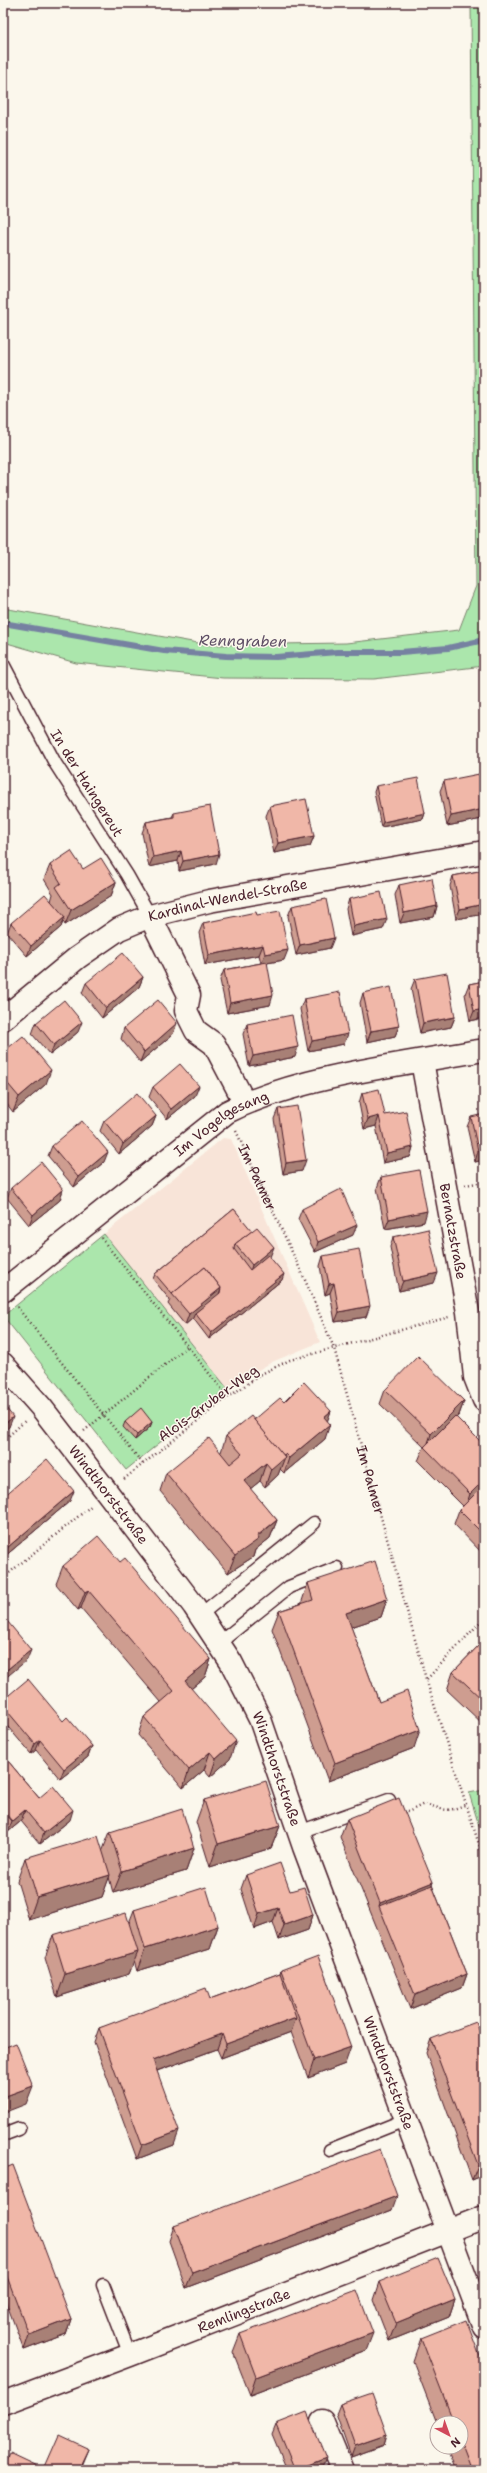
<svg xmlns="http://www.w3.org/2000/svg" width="487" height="2473" viewBox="0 0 487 2473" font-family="'Shantell Sans',sans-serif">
  <rect width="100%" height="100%" fill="#fbf7ec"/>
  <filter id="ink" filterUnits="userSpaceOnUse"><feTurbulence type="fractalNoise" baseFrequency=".025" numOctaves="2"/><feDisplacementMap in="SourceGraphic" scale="8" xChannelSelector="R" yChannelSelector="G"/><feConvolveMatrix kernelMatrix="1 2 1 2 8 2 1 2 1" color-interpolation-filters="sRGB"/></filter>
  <g filter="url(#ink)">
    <polygon fill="#f8e4d8" points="223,1138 231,1139 320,1342 272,1362 227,1388 104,1234"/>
    <g fill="#abe6ac" stroke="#7a826c">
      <polygon points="471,3 484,3 484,666 374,679 223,678 76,663 7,643 3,637 3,608 209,645 346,643 459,630 476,586"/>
      <polygon points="104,1234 227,1388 126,1470 3,1316"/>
      <polygon points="484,1790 484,1842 469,1793"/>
    </g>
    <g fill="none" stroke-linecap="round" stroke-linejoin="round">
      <polyline stroke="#7681a1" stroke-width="6" points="3,623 164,651 226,656 276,657 337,652 401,652 448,648 484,640"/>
      <defs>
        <g id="service">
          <polyline points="3,664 55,763 127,875 150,916"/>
          <polyline points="200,1615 314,1523"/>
          <polyline points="219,1643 289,1587 337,1568"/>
          <polyline points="299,1832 389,1800"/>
          <polyline points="3,2135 19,2129"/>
          <polyline points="330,2150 405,2120"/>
          <polyline points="103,2285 130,2355"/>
        </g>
        <g id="minor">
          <polyline points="150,916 189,995 186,1011 196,1031 214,1044 245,1103"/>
          <path id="s2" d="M3 1019 77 958 119 929 150 916 209 901 484 852"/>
          <path id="s3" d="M422 1061 468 1312 475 1377 484 1400"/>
          <path id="s4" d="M3 1291 227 1112C299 1076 404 1064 484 1050"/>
          <path id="s5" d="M3 1364 41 1407 107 1492 194 1606 231 1662 260 1719 304 1847 484 2327"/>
          <path id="s6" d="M3 2403 130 2355 484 2217"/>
          <polyline points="322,2421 342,2470"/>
        </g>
      </defs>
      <use href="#service" stroke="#4a1f2b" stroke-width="15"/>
      <use href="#minor" stroke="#4a1f2b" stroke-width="25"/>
      <g stroke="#4a1f2b" stroke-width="2.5" stroke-dasharray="1 3" stroke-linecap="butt">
        <path id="s1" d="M236 1131 305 1280 334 1348 426 1679 484 1860"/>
        <polyline points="465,1185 484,1182"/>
        <polyline points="101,1238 228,1397"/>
        <polyline points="17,1307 143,1464"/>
        <polyline points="84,1431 188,1346"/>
        <polyline points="3,1441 25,1421"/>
        <polyline points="124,1479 224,1400 263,1373 290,1360 449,1317"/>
        <polyline points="3,1578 91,1506"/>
        <polyline points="427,1679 484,1618"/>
        <path d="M403 1811 408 1812 424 1804C446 1809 443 1814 467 1804"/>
      </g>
      <use href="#service" stroke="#fbf7ec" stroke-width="12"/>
      <use href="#minor" stroke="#fbf7ec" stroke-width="22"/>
    </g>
    <g fill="#ce9d90" stroke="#4a1f2b">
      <polygon points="444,781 484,797 484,814 482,819 447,826 440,791"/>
      <polygon points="376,786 425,813 423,819 381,827 374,792"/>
      <polygon points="270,806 314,836 310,846 274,853 266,816"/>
      <polygon points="174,813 216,864 179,871 178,861 149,867 142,833 146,822 172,817"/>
      <polygon points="50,865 83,869 116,882 111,896 65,925 63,921 61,927 27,956 7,933 11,923 51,901 53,894 44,879"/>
      <polygon points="484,870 484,914 456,919 450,886 453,876"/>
      <polygon points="399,885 437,906 434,917 400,923 395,895"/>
      <polygon points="349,899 383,929 351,936 346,909"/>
      <polygon points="292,906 330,948 296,955 288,916"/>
      <polygon points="257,915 284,960 267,963 270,1005 227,1013 220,980 224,970 261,963 259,955 205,965 199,933 203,923"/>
      <polygon points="143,977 139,987 102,1018 82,993 86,983"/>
      <polygon points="415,979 455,1017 451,1027 420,1033 411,989"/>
      <polygon points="484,981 484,1018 470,1021 465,994 469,984"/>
      <polygon points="363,993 399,1026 395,1036 367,1042 360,1003"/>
      <polygon points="304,999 344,1044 308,1051 300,1009"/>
      <polygon points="36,1023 78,1032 50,1055 32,1034"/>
      <polygon points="247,1024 295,1057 249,1066 243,1034"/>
      <polygon points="124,1028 173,1034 140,1062 121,1039"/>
      <polygon points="3,1052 46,1084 13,1112 3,1099"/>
      <polygon points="153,1087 195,1096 167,1119 149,1097"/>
      <polygon points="362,1093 385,1115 413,1147 410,1157 383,1163 376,1126 364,1129 359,1103"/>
      <polygon points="278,1109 302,1171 283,1174 274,1119"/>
      <polygon points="156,1116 152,1126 119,1154 100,1131 104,1121"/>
      <polygon points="471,1117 484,1160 475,1162 467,1127"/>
      <polygon points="52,1146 104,1162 74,1187 48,1156"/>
      <polygon points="381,1177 424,1222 385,1229 377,1188"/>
      <polygon points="11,1188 63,1189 60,1200 29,1225 7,1198"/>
      <polygon points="234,1209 270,1257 282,1280 209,1339 193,1318 185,1325 168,1304 170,1300 153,1279 155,1274"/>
      <polygon points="302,1209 353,1235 315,1252 298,1219"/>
      <polygon points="393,1237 434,1283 399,1291 390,1247"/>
      <polygon points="484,1241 484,1260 482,1247"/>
      <polygon points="323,1256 366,1317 335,1322 330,1293 325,1295 320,1266"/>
      <polygon points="385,1390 464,1401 459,1415 456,1417 484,1445 484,1555 454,1524 459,1510 463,1506 418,1461 424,1447 380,1404"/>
      <polygon points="284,1402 331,1411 327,1421 325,1439 284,1473 280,1469 278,1475 265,1487 260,1481 250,1489 277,1520 270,1538 255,1550 253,1557 228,1573 160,1491 166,1473 221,1452 226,1436"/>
      <polygon points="125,1422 152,1422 150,1427 135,1440 123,1427"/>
      <polygon points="3,1497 70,1501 4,1557 3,1556"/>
      <polygon points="120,1562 211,1659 205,1677 191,1689 230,1759 210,1777 204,1770 183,1788 138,1735 144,1717 161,1702 81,1608 78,1610 56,1584 63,1566"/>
      <polygon points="308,1583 387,1599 381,1617 351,1627 379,1702 414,1748 328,1781 272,1629 279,1611 302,1603 302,1601"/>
      <polygon points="484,1640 484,1725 447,1690 453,1672"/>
      <polygon points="3,1700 63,1721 92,1746 88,1757 60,1779 36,1750 31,1754 3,1721"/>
      <polygon points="3,1755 39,1798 70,1820 40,1844 21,1821 8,1832 3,1825"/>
      <polygon points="204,1800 280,1826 271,1848 210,1867 196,1822"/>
      <polygon points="347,1819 433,1882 432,1885 467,1974 462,1988 410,2009 340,1837"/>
      <polygon points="110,1832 194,1848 186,1871 113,1893 109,1877 102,1897 29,1920 17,1881 25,1858 102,1852"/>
      <polygon points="246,1875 290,1891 313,1915 308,1930 279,1940 273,1922 254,1929 241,1889"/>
      <polygon points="134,1910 218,1926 210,1949 137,1971 134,1961 129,1974 57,1997 45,1958 53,1935 129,1923"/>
      <polygon points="281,1970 345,2064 308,2078 291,2032 221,2058 217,2049 157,2071 174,2145 137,2159 94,2042 99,2028 210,1999 280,1973"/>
      <polygon points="431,2039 484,2175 472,2180 426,2053"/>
      <polygon points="3,2169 71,2319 66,2334 24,2350 3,2294"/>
      <polygon points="392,2210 186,2288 169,2241 174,2226"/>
      <polygon points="379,2282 455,2299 449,2317 389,2341 373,2300"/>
      <polygon points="240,2334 366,2351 250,2395 233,2352"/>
      <polygon points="421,2338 484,2470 455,2470 446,2447 461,2447 461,2423 437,2423 413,2361"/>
      <polygon points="340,2404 387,2435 384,2445 351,2457 336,2414"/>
      <polygon points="276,2424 322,2468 317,2470 287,2470 272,2434"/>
    </g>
    <g fill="#a88076" stroke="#4a1f2b">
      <polygon points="484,809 484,814 482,819 447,826 451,816"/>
      <polygon points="425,813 423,819 381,827 383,822"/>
      <polygon points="314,836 310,846 274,853 278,843"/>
      <polygon points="181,851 178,861 149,867 153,857"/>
      <polygon points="219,854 216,864 179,871 183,861"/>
      <polygon points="116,882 111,896 65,925 71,910"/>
      <polygon points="484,904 484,914 456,919 460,909"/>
      <polygon points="437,906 434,917 400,923 404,913"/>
      <polygon points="65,917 61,927 27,956 31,946"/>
      <polygon points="387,919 383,929 351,936 354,926"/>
      <polygon points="334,938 330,948 296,955 300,945"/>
      <polygon points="263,945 259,955 205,965 209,955"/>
      <polygon points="288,950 284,960 261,964 265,954"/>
      <polygon points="143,977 139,987 102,1018 106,1008"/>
      <polygon points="273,995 270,1005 227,1013 230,1003"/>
      <polygon points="484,1009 484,1018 470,1021 474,1011"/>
      <polygon points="455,1017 451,1027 420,1033 423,1023"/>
      <polygon points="82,1022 78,1032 50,1055 54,1045"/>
      <polygon points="177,1023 173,1034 140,1062 144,1052"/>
      <polygon points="399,1026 395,1036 367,1042 371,1031"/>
      <polygon points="348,1034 344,1044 308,1051 312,1041"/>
      <polygon points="298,1047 295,1057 249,1066 253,1056"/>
      <polygon points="51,1070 46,1084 13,1112 19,1097"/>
      <polygon points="199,1086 195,1096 167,1119 171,1109"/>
      <polygon points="156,1116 152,1126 119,1154 123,1144"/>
      <polygon points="379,1116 376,1126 364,1129 368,1119"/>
      <polygon points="413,1147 410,1157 383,1163 387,1153"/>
      <polygon points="484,1150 484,1160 475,1162 478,1151"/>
      <polygon points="108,1152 104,1162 74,1187 78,1177"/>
      <polygon points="306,1160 302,1171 283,1174 286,1163"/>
      <polygon points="63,1189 60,1200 29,1225 33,1215"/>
      <polygon points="427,1211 424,1222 385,1229 389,1219"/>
      <polygon points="357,1225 353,1235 315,1252 318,1242"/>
      <polygon points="274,1247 270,1257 249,1275 252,1265"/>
      <polygon points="438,1273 434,1283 399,1291 403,1281"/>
      <polygon points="284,1274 282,1280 209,1339 211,1333"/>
      <polygon points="334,1283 330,1293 325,1295 329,1284"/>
      <polygon points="221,1288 218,1298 195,1313 193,1318 185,1325 189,1314"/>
      <polygon points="370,1306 366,1317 335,1322 339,1312"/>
      <polygon points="464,1401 459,1415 426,1449 431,1434"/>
      <polygon points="331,1411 326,1425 324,1417"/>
      <polygon points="13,1417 9,1427 3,1432 3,1425"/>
      <polygon points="152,1422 150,1427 135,1440 137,1435"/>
      <polygon points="330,1424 325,1439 284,1473 289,1458"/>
      <polygon points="285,1454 283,1458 285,1457 278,1475 265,1487 271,1469 281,1458"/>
      <polygon points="266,1463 260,1481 238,1499 244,1481"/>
      <polygon points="484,1480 484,1490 465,1509 470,1494"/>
      <polygon points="74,1491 70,1501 4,1557 8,1547"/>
      <polygon points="277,1520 270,1538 255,1550 253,1557 228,1573 235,1556"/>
      <polygon points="88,1590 81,1608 78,1610 85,1592"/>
      <polygon points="387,1599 381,1617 339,1631 346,1613"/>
      <polygon points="31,1650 27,1660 3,1680 3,1673"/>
      <polygon points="211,1659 205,1677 179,1699 185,1681"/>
      <polygon points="420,1730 414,1748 328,1781 335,1763"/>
      <polygon points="40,1740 36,1750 31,1754 35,1744"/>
      <polygon points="236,1741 230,1759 210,1777 216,1759"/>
      <polygon points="92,1746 88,1757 60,1779 64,1769"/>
      <polygon points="210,1752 204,1770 183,1788 189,1770"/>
      <polygon points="25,1810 21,1821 8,1832 12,1821"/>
      <polygon points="73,1810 70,1820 40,1844 44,1833"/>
      <polygon points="280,1826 271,1848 210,1867 218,1844"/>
      <polygon points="194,1848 186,1871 113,1893 122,1871"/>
      <polygon points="110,1875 102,1897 29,1920 37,1897"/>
      <polygon points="433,1882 426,1900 379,1906 380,1903"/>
      <polygon points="278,1908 273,1922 254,1929 259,1914"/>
      <polygon points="313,1915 308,1930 279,1940 284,1925"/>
      <polygon points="218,1926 210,1949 137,1971 145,1949"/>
      <polygon points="138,1952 129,1974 57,1997 65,1974"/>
      <polygon points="467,1974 462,1988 410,2009 415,1995"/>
      <polygon points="296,2018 291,2032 221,2058 226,2044"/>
      <polygon points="222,2034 217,2049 148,2074 153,2060"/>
      <polygon points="351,2047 345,2064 308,2078 314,2060"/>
      <polygon points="33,2086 26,2104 3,2113 3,2097"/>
      <polygon points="179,2131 174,2145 137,2159 142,2145"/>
      <polygon points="484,2163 484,2175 472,2180 478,2165"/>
      <polygon points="397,2196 392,2210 186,2288 192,2273"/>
      <polygon points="455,2299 449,2317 389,2341 396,2323"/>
      <polygon points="71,2319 66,2334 24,2350 29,2335"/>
      <polygon points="373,2333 366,2351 250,2395 256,2377"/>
      <polygon points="387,2435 384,2445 351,2457 355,2446"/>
      <polygon points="89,2449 82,2466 81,2470 79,2470"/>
      <polygon points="326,2458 322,2468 317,2470 296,2470"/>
    </g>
    <g fill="#f0b7a8" stroke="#4a1f2b">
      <polygon points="479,774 484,797 484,809 451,816 444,781"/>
      <polygon points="418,778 425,813 383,822 376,786"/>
      <polygon points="306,799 314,836 278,843 270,806"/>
      <polygon points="210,806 219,854 183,861 181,851 153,857 146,822 174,817 174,813"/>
      <polygon points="71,851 83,869 101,858 116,882 71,910 56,887 61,883 50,865"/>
      <polygon points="484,870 484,904 460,909 453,876"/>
      <polygon points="432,878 437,906 404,913 399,885"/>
      <polygon points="381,892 387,919 354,926 349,899"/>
      <polygon points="45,894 65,917 31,946 11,923"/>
      <polygon points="326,899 334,938 300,945 292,906"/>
      <polygon points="280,911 288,950 265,954 263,945 209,955 203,923 256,912 257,915"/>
      <polygon points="123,953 143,977 106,1008 86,983"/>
      <polygon points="267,962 273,995 230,1003 224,970"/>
      <polygon points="447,973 455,1017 423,1023 415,979"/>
      <polygon points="484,981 484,1009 474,1011 469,984"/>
      <polygon points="391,987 399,1026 371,1031 363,993"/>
      <polygon points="340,992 348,1034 312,1041 304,999"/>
      <polygon points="64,1000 82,1022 54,1045 36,1023"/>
      <polygon points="158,1000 177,1023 144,1052 124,1028"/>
      <polygon points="292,1015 298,1047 253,1056 247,1024"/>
      <polygon points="23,1036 51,1070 19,1097 3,1078 3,1052"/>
      <polygon points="180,1064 199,1086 171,1109 153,1087"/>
      <polygon points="379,1089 385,1115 406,1111 413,1147 387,1153 379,1116 368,1119 362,1093"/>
      <polygon points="137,1093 156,1116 123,1144 104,1121"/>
      <polygon points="297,1106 306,1160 286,1163 278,1109"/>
      <polygon points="484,1114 484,1150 478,1151 471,1117"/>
      <polygon points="82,1121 108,1152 78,1177 52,1146"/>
      <polygon points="41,1162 63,1189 33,1215 11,1188"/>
      <polygon points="419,1170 427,1211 389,1219 381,1177"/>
      <polygon points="341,1189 357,1225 318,1242 302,1209"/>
      <polygon points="234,1209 252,1231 235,1244 234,1249 250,1270 268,1255 284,1274 211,1333 195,1313 220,1293 221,1288 205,1267 172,1294 155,1274"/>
      <polygon points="257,1227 274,1247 252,1265 235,1244"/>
      <polygon points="428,1229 438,1273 403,1281 393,1237"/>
      <polygon points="359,1249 370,1306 339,1312 334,1283 329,1284 323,1256"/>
      <polygon points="205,1267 221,1288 189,1314 172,1294"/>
      <polygon points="418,1356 464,1401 431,1434 385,1390"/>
      <polygon points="304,1382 331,1411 324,1417 330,1424 289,1458 285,1454 283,1455 254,1420 280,1398 284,1402"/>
      <polygon points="3,1404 13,1417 3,1425"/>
      <polygon points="141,1408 152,1422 137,1435 125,1422"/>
      <polygon points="251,1416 285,1457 271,1469 266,1463 244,1481 277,1520 257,1536 259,1539 235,1556 166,1473 209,1438 230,1464 242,1454 226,1436"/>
      <polygon points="455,1416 484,1445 484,1480 470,1494 424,1447"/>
      <polygon points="47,1459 74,1491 8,1547 3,1541 3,1497"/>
      <polygon points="484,1485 484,1535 459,1510"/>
      <polygon points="98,1536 120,1562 125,1558 211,1659 185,1681 236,1741 216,1759 210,1752 189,1770 144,1717 174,1691 88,1590 85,1592 63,1566"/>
      <polygon points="375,1561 387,1599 346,1613 379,1702 407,1691 420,1730 335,1763 279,1611 313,1600 308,1583"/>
      <polygon points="3,1616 31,1650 3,1673"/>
      <polygon points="484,1640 484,1701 453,1672"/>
      <polygon points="28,1679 63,1721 67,1717 92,1746 64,1769 40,1740 35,1744 3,1706 3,1700"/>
      <polygon points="3,1755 39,1798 53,1786 73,1810 44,1833 25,1810 12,1821 3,1811"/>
      <polygon points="266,1781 280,1826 218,1844 204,1800"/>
      <polygon points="399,1798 433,1882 380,1903 347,1819"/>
      <polygon points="182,1809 194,1848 122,1871 110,1832"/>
      <polygon points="98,1836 110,1875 37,1897 25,1858"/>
      <polygon points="280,1863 290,1891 304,1887 313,1915 284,1925 278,1908 259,1914 246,1875"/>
      <polygon points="432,1885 467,1974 415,1995 379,1906"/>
      <polygon points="206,1887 218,1926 145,1949 134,1910"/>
      <polygon points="126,1913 138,1952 65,1974 53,1935"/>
      <polygon points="318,1956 351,2047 314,2060 281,1970"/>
      <polygon points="280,1973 296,2018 226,2044 222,2034 153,2060 179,2131 142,2145 99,2028 206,1988 210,1999"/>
      <polygon points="476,2022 484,2043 484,2163 478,2165 431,2039"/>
      <polygon points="16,2043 33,2086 3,2097 3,2048"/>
      <polygon points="380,2149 397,2196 192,2273 174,2226"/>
      <polygon points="13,2165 71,2319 29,2335 3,2266 3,2169"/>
      <polygon points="438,2258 455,2299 396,2323 379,2282"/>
      <polygon points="357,2290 373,2333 256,2377 240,2334"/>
      <polygon points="466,2320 484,2367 484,2468 479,2470 472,2470 461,2441 461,2423 454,2423 421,2338"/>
      <polygon points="372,2393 387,2435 355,2446 340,2404"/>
      <polygon points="307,2412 326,2458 295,2470 276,2424"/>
      <polygon points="59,2435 89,2449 79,2470 3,2470 3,2468 10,2453 44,2469"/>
      <polygon points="398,2464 401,2470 384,2470"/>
    </g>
  </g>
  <g text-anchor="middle" stroke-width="3" stroke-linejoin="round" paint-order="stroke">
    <g font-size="14" fill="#4a1f2b" stroke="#fbf7ec">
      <text transform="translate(87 783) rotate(58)" y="5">In der Haingereut</text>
      <text dy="5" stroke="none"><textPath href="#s2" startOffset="260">Kardinal-Wendel-Straße</textPath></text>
      <text dy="5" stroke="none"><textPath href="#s4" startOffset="276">Im Vogelgesang</textPath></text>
      <text dy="5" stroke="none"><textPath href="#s1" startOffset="51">Im Palmer</textPath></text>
      <text dy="5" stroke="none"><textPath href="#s3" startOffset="173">Bernatzstraße</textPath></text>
      <text transform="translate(208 1403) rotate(-36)" y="5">Alois-Gruber-Weg</text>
      <text dy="5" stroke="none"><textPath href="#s1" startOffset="375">Im Palmer</textPath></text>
      <text dy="5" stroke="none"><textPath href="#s5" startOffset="168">Windthorststraße</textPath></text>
      <text dy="5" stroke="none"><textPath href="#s5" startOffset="492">Windthorststraße</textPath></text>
      <text dy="5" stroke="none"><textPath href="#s5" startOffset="816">Windthorststraße</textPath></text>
      <text dy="5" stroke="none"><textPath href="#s6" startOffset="258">Remlingstraße</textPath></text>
    </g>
    <g font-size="15" font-style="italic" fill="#605066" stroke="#fbf7ec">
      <text transform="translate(243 641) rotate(1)" y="5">Renngraben</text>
    </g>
  </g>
  <rect width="487" height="2473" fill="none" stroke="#fbf7ec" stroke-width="16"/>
  <rect x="8" y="8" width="471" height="2457" fill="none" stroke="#4a1f2b" stroke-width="1.5" filter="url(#ink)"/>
  <g transform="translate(449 2435) rotate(139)"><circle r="19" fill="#fbf7ec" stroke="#b4a19f"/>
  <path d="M0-3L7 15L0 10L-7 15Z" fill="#d1495b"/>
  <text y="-6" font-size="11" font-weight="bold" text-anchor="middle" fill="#4a1f2b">N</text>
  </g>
</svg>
